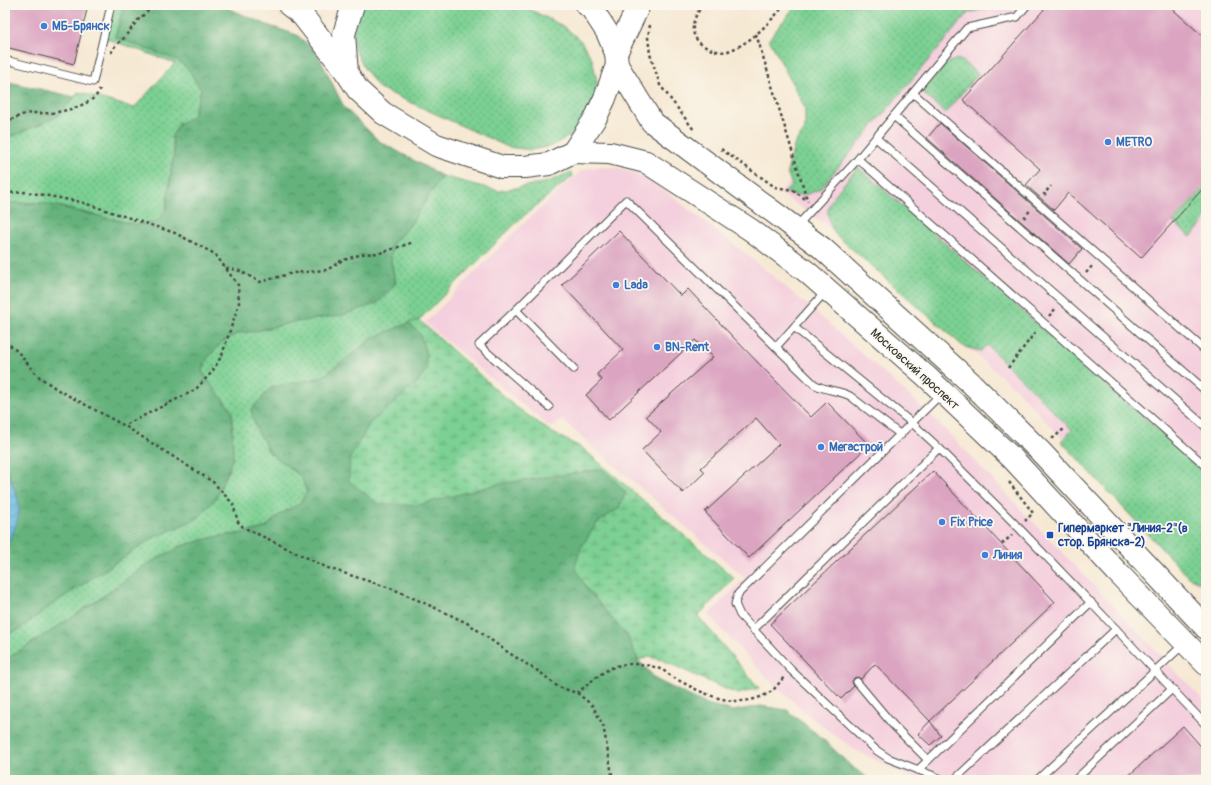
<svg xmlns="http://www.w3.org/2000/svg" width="1211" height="785" viewBox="0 0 1211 785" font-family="Pangolin,sans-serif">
  <defs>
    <pattern id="grass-dots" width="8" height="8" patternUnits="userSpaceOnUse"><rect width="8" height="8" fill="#7cd093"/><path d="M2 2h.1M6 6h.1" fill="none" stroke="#66a978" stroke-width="1.8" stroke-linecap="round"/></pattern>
    <pattern id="forest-crowns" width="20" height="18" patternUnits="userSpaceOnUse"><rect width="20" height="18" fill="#65b27d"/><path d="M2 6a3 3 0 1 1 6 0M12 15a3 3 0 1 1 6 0" fill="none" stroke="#539167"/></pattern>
    <pattern id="wetland-marsh" width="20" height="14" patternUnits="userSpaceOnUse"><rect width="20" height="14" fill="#7cd093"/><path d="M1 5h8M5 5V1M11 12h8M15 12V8" fill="none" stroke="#66a978"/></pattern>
    <pattern id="water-waves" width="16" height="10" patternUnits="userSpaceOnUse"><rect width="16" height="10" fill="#63b4de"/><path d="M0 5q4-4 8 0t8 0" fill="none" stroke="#5293b4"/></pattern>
  </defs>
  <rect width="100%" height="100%" fill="#fbf7ec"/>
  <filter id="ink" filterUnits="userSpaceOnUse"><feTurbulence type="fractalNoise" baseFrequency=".025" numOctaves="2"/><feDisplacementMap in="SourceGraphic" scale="8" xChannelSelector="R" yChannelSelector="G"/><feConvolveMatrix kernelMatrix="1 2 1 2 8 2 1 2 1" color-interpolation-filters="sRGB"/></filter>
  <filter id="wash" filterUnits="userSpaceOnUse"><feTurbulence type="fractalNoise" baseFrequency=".012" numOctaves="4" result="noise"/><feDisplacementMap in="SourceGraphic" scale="16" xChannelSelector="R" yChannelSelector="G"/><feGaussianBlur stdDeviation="0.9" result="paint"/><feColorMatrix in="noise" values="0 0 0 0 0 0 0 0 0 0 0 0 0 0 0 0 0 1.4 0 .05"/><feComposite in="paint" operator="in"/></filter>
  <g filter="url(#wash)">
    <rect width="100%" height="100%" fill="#f6e9d4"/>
    <g fill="#f4cfdd">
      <polygon points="943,5 1206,5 1206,593 1017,390 826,225 780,193"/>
      <polygon points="596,167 621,168 651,180 745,253 819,315 932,416 1206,703 1206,780 916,780 855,750 818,723 772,683 708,615 745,578 562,420 551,428 425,323 519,228 582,170"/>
    </g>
    <g fill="url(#grass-dots)" stroke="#547e5f">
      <polygon points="117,5 124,5 115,37 177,60 189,70 201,90 193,116 180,123 172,136 174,152 166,210 157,222 137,225 43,203 5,203 5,133 14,136 75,97 78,92 134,108 175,63 105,38"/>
      <polygon points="357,5 521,5 565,27 581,41 592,59 597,81 594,101 584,121 570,136 551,146 531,150 508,147 379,88 364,68 354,48 352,25"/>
      <path d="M796 5H896L900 9 902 5H1001L968 13 820 189C809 194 796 199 785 192L792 185 787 172 795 143 805 129V108L769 39Z"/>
      <polygon points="957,59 962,61 978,74 945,113 922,92 946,64"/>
      <path d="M858 167 1206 472V583L1199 582 1188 577 1061 441 1072 430 987 345 981 351 964 347 836 235C831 227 827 218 828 208 830 198 851 176 858 167Z"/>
      <polygon points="571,172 573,176 521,218 419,320 409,323 373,338 321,378 272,387 251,410 256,428 270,453 301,476 307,492 299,504 279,515 265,528 244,533 215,537 181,546 142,567 112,590 62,624 5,660 5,635 18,630 50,606 151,539 198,518 223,481 230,467 213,387 202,372 207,359 222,342 238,333 257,331 289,323 396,283 391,262 392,244 409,226 442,176 499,191 548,182"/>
      <polygon points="1206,185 1206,219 1191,237 1173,222"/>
    </g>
    <g fill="url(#forest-crowns)" stroke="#486e54">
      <polygon points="124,5 220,5 270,26 297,35 317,53 344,107 379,141 442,176 409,226 392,244 391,262 396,283 378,303 343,315 289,323 257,331 238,333 222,342 207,359 202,372 232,411 233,458 216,498 198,518 151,539 50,606 18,630 5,635 5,541 9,540 17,495 7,472 5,462 5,203 43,203 137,225 157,221 166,210 174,152 172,136 180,123 193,116 201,90 189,70 177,60 115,37"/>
      <polygon points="5,81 75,97 58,116 14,136 5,133"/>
      <polygon points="409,323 420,334 426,354 427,368 418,382 370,423 418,505 498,484 603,469 626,492 619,508 596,524 581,548 587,589 628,637 638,660 657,680 704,703 733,711 760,706 787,710 823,739 852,767 871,780 5,780 5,660 62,624 112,590 142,567 181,546 215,537 244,533 265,528 279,515 299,504 307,492 301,476 270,453 256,428 251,410 272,387 321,378 373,338"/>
    </g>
    <polygon fill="url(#wetland-marsh)" stroke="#547e5f" points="419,320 512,404 551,432 582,448 734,578 698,616 759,688 738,694 716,685 662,660 649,657 638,660 628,637 587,589 575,567 581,548 596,524 619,508 626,492 603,469 498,484 418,505 378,504 349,481 350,458 370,423 418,382 427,368 426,354 420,334 409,323"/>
    <path fill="url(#water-waves)" stroke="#477084" d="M5 462C7 474 13 484 17 495 22 512 17 526 9 541H5Z"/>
    <g id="blocks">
      <g fill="#dba4c1">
        <polygon points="5,5 88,5 74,64 5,47"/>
        <polygon points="1048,5 1168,5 1206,39 1206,185 1141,258 1068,193 1054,210 1026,185 1040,169 963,100"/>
        <polygon points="940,123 1082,249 1069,264 927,138"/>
        <polygon points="619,231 681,296 688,289 731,335 811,417 827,402 869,445 749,558 705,512 779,444 756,418 701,468 705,472 683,493 642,450 661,432 646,416 713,357 695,340 609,420 586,395 602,380 597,374 623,350 562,285"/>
        <polygon points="933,471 1055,602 930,721 875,664 861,679 857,677 854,678 852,682 854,686 841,699 770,624"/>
        <polygon points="930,721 941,736 930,745 918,734"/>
        <polygon points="1183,726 1206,752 1206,780 1124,780"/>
      </g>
    </g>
  </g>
  <g filter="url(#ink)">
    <use href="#blocks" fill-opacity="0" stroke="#494844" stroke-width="1"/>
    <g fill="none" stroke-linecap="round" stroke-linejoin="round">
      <defs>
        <g id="lane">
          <polyline points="5,60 93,82 111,5"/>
          <polyline points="913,93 967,28 1017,17 1027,5"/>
          <polyline points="894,116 1206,391"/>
          <polyline points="876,138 1206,427"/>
          <polyline points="858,159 1206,466"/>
          <polyline points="797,226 858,159 913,93 1206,351"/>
          <polyline points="516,310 574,369"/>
          <polyline points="794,327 826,291"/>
          <polyline points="941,394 738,594 735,604 740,615 791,670 876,750 888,758 944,780"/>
          <polyline points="549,407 479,345 516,310 626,200 776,347"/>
          <path d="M901 435 850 396C839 390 825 391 814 384L776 347 794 327 912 423 939 448 1019 528 1116 629 1172 689 1075 780"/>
          <polyline points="753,630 939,448"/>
          <polyline points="857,682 893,725 928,760"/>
          <polyline points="1172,689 1206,725"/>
          <polyline points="918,770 1091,602"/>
          <polyline points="954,780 1116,629"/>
          <polyline points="1037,780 1184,644"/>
        </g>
        <g id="primary">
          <polyline points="289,5 302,15 347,73 358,90 383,113 436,145 502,167 525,167 549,164 573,152 596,117 605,98 617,65 616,53 607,32 592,9 587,5"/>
          <polyline points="616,53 639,5"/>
          <polyline points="617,65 652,122 822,248 971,383 1040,451 1206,628"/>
          <polyline points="347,73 344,34 353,5"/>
          <polyline points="573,152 610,153 646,162 751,230 807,272 927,377 1013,459 1117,572 1206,664"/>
        </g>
      </defs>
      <use href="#lane" stroke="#494844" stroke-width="9"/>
      <use href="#primary" stroke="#494844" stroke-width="24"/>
      <g stroke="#494844" stroke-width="2.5" stroke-dasharray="3 3" stroke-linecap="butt">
        <path d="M703 5C689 22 688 40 710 49 715 51 723 53 728 51 752 43 769 22 785 5"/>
        <polyline points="650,25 648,37 650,54 660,85 694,130"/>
        <polyline points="756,34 807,199"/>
        <polyline points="111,53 115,46 123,39 138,20 155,5"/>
        <path d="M5 122C12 120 18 116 25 114 33 112 42 114 50 113 64 112 96 104 100 89"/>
        <polyline points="721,149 775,187 793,190 808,201"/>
        <polyline points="5,193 27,192 81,202 175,233 215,254 238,285 239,303 222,355 212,372 195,390 125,425"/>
        <polyline points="1046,195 1044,194 1051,186"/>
        <polyline points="1024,218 1031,209"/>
        <polyline points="226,268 240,271 260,282 293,273 327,270 341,261 362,254 380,253 414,242"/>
        <polyline points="1086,273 1093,265"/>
        <polyline points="1049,316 1057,307"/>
        <polyline points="5,341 18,352 37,375 58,390 125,426 213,482 233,504 238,522 243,527 328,568 393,589 442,611 469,624 509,653 541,673 558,687 577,693 592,705 603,725 613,780"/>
        <polyline points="1008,368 1037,330"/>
        <polyline points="1052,439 1064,429"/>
        <polyline points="1009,482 1033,513 1025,521"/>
        <polyline points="1002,544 1012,535"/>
        <path d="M577 693C590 683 604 669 620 665 631 663 649 664 660 669 666 671 671 677 678 680 708 696 739 712 772 691 776 687 780 682 784 677"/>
      </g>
      <use href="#lane" stroke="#fff" stroke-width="7"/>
      <use href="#primary" stroke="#fff" stroke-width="22"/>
    </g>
  </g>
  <g fill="#3f7fe0" stroke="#fbf7ec" stroke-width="1.5">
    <circle cx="44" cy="26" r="4"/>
    <circle cx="1108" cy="142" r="4"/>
    <circle cx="616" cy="285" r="4"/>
    <circle cx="657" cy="347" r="4"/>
    <circle cx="821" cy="447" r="4"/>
    <circle cx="942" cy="522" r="4"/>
    <circle cx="985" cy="555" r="4"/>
  </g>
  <rect fill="#1a4fb4" stroke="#fbf7ec" stroke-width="1.5" x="1046" y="531" width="8" height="8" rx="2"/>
  <g text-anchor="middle" stroke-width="3.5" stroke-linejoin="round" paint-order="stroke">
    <g font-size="12" font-weight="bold" fill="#366cbe" stroke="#fbf7ec" text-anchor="start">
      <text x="52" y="30">МБ-Брянск</text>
      <text x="1116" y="146">METRO</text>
      <text x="624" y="289">Lada</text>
      <text x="665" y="351">BN-Rent</text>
      <text x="829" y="451">Мегастрой</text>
      <text x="950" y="526">Fix Price</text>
      <text x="993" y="559">Линия</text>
    </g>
    <g font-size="12" fill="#2b2b2b" stroke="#fbf7ec">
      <text transform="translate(915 369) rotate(42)" y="4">Московский проспект</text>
    </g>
    <g font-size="12" font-weight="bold" fill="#164399" stroke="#fbf7ec" text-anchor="start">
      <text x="1058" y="532">Гипермаркет "Линия-2"(в<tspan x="1058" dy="14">стор. Брянска-2)</tspan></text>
    </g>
  </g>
  <rect width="1211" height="785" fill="none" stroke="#fbf7ec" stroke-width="20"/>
</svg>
